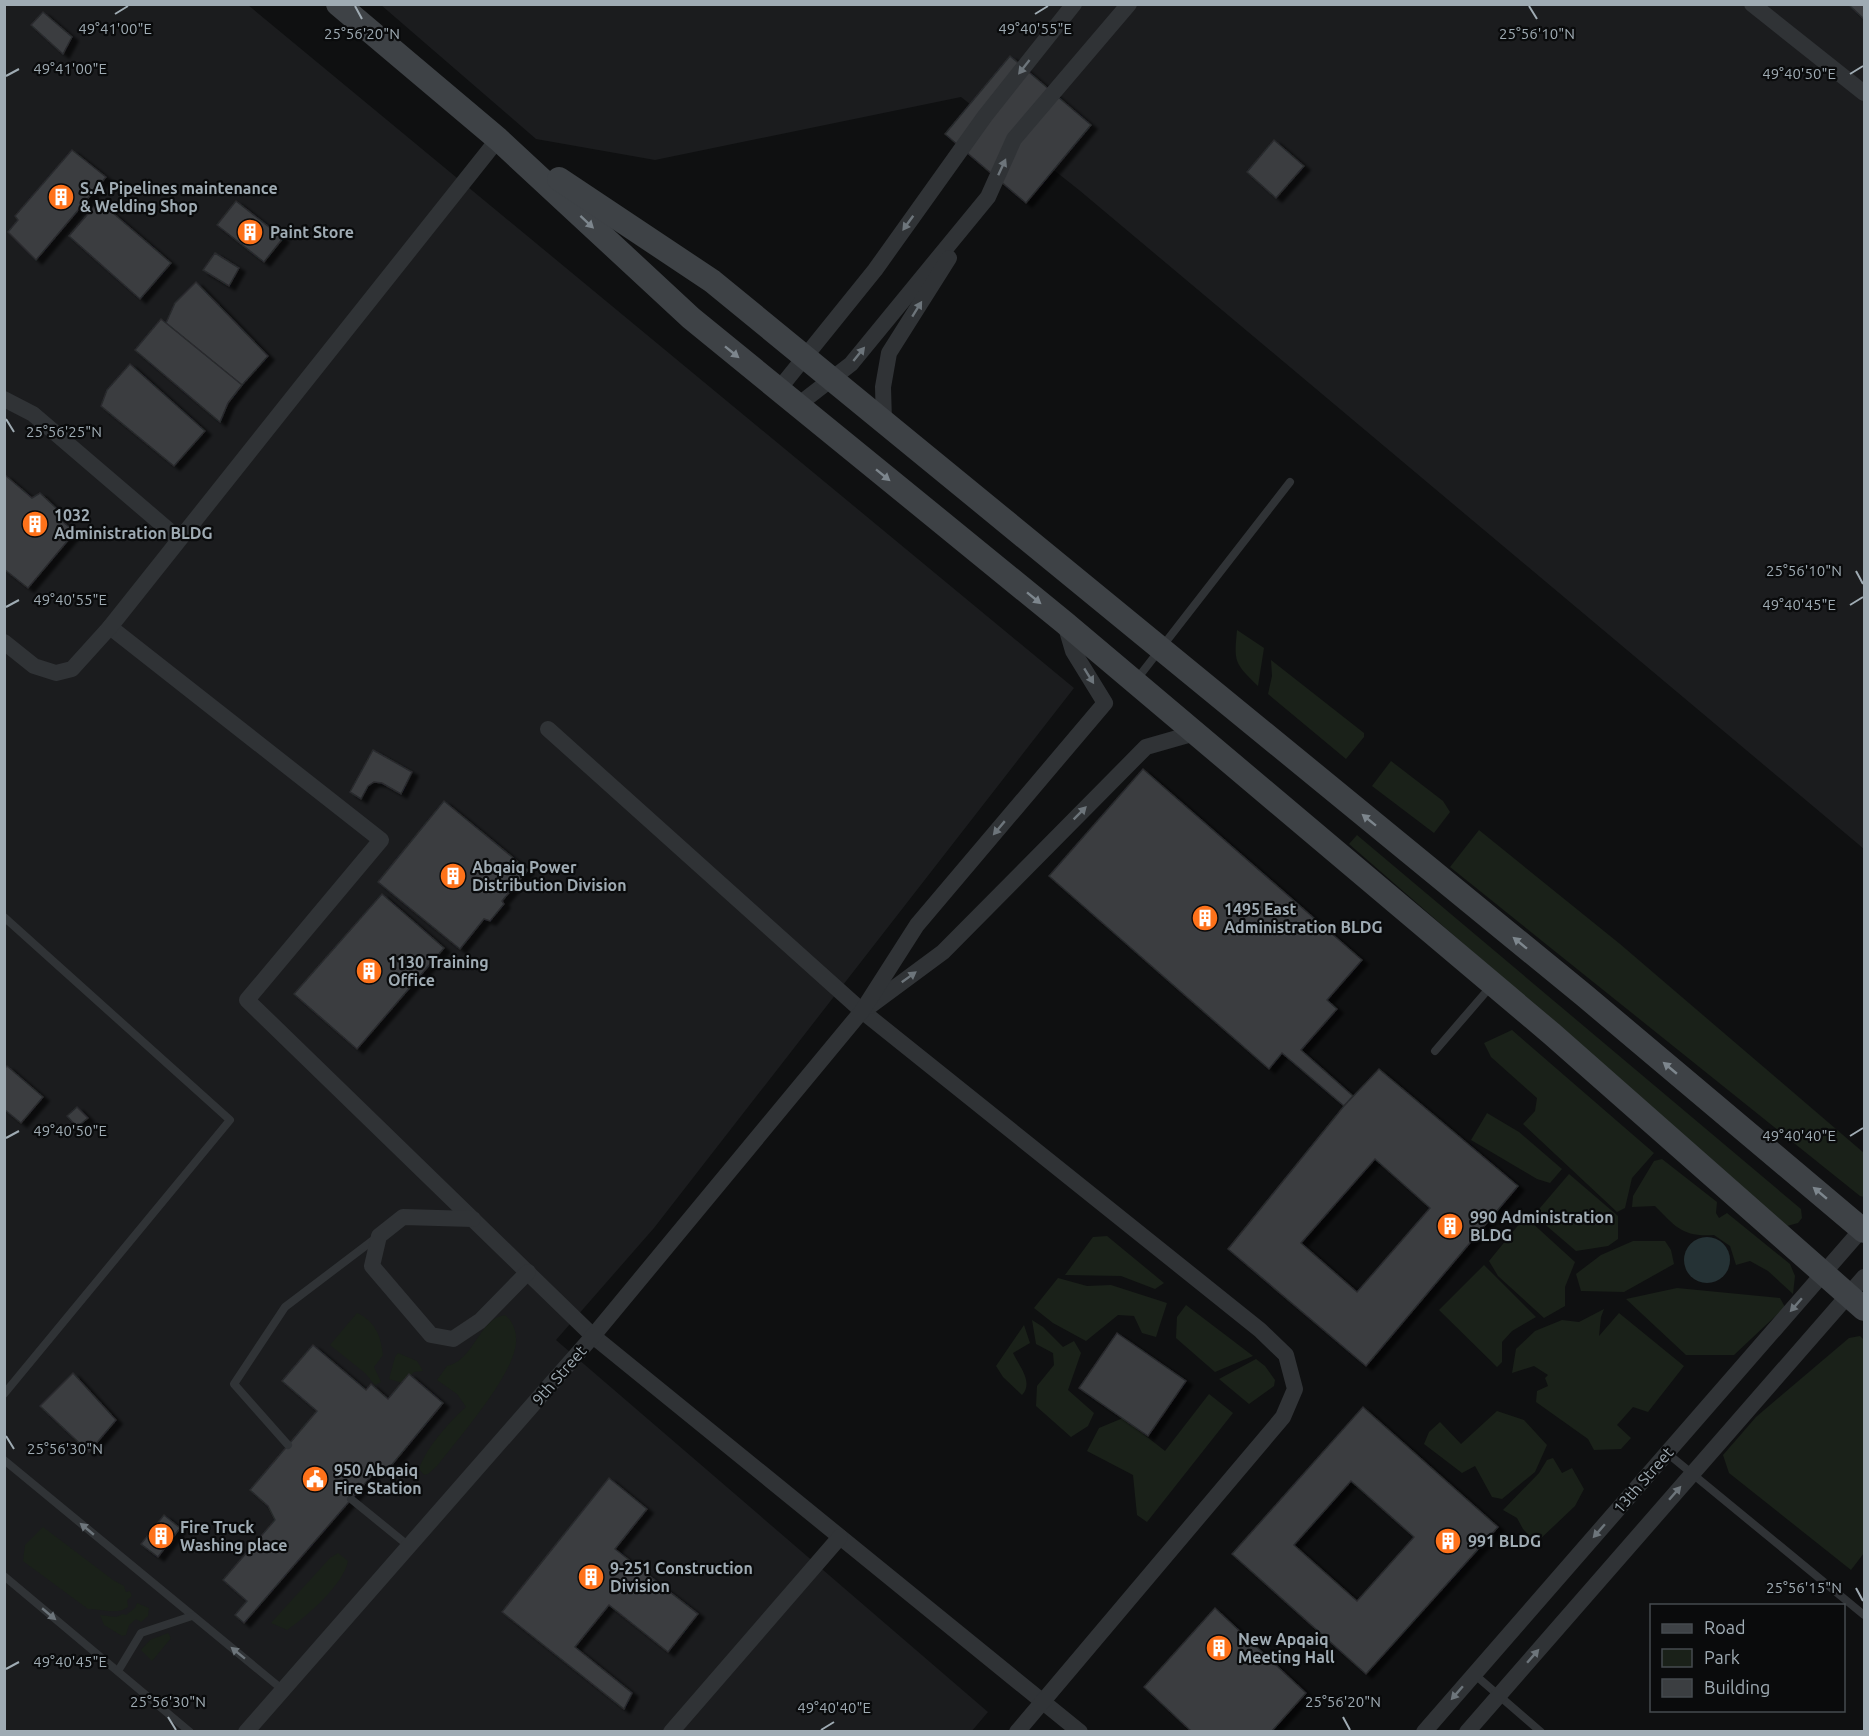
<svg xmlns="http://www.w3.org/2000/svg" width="1869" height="1736" viewBox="0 0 1869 1736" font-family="Ubuntu,sans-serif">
  <defs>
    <filter id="shadow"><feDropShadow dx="6" dy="4" stdDeviation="1.5" flood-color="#0009"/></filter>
  </defs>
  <rect width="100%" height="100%" fill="#0f1011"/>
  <g fill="#1b1c1e">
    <polygon points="5,5 248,5 1074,688 654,1228 556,1340 988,1712 971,1732 5,1732"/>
    <polygon points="381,5 1864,5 1864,849 1079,190 961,97 655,160 536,139"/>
  </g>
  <g fill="#1a2119">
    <path d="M1237 630 1264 648 1258 686C1234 663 1234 662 1237 630Z"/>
    <polygon points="1271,660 1364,733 1364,737 1346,759 1268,694 1272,676"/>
    <polygon points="1391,761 1443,801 1450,812 1434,833 1372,786"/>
    <polygon points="1479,830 1620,944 1864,1153 1864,1197 1860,1196 1450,867"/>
    <polygon points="1357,835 1801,1209 1802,1218 1798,1223 1787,1226 1349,844"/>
    <polygon points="1512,1030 1654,1153 1632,1178 1625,1208 1617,1212 1523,1124 1535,1111 1537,1098 1491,1057 1484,1043"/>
    <polygon points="1487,1113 1519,1132 1562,1169 1550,1183 1537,1179 1471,1140"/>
    <path d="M1662 1159 1717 1202 1716 1213 1719 1218 1727 1213 1790 1264 1795 1276 1793 1294 1768 1271 1750 1261 1736 1265 1730 1246 1714 1235C1682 1237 1676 1227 1655 1206L1632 1207 1633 1196 1654 1161Z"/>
    <polygon points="1569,1174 1618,1216 1618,1239 1608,1246 1576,1251 1534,1215"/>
    <polygon points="1530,1221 1575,1262 1565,1287 1565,1306 1544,1318 1498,1276 1489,1261 1520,1223"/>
    <polygon points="1107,1236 1164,1283 1155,1289 1121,1276 1065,1275 1093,1237"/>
    <polygon points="1633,1241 1665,1241 1671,1250 1674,1264 1624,1292 1581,1291 1576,1274 1601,1255"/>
    <polygon points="1484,1265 1536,1317 1512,1331 1502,1342 1502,1362 1497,1367 1439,1310"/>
    <polygon points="1058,1278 1087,1286 1111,1285 1167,1303 1156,1337 1142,1333 1134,1316 1118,1315 1086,1341 1053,1323 1034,1308"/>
    <polygon points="1677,1288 1780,1298 1785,1307 1734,1355 1686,1355 1626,1299"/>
    <polygon points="1186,1305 1253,1356 1215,1372 1176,1338 1177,1317"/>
    <polygon points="1604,1309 1601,1317 1599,1336 1619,1313 1684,1366 1648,1412 1633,1407 1617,1425 1631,1438 1621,1449 1594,1450 1588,1439 1536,1402 1537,1391 1548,1386 1545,1378 1548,1375 1534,1366 1512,1373 1516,1349 1535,1331 1562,1320 1579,1322"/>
    <path d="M357 1313C375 1321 381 1336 383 1355L374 1367 381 1382 375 1385 365 1373 330 1345Z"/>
    <path d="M505 1315C515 1323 518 1337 515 1349 508 1381 459 1438 437 1466L428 1474 424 1475 419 1469C426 1448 449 1422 466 1407L457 1394 437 1380 447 1366C475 1360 478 1319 505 1315Z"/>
    <polygon points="1032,1320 1043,1327 1063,1347 1074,1341 1081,1353 1068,1390 1094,1413 1088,1426 1071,1437 1036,1406 1037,1386 1054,1365 1053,1353 1036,1344"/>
    <path d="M1024 1325 1030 1343 1013 1353C1019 1366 1034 1382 1022 1395L1003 1377 996 1366Z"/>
    <polygon points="1860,1336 1864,1340 1864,1553 1851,1570 1729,1473 1723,1455 1756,1417 1849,1338"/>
    <polygon points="398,1353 417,1361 423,1371 414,1372 403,1383 389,1379 395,1357"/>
    <polygon points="1256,1359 1265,1366 1275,1380 1274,1386 1249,1404 1219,1379"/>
    <polygon points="1209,1394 1233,1413 1147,1522 1137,1515 1133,1475 1087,1451 1099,1428 1123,1418 1165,1451"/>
    <polygon points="1497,1411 1524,1420 1547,1445 1535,1472 1502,1499 1492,1497 1475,1466 1462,1473 1424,1444 1429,1432 1440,1422 1461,1444"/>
    <polygon points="1553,1458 1562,1473 1572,1468 1584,1489 1575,1506 1536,1543 1523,1529 1517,1518 1503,1510 1539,1473 1547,1460"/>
    <path d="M43 1527 113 1580 124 1586 126 1592 130 1591 132 1596 127 1600 128 1607C116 1616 101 1608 88 1609L23 1561 25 1545Z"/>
    <path d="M338 1553 348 1561C344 1584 306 1617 287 1630L271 1623 330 1558Z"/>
    <polygon points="137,1603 149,1608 148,1616 141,1622 136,1619 129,1625 126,1635 122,1636 104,1625 100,1615 116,1617 123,1614 126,1615 135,1608"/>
    <polygon points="168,1633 171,1638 152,1661 141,1650 150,1640"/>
  </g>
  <circle fill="#253235" cx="1707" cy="1260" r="23"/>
  <g fill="#3b3e41" stroke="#292a2d" stroke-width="1.5" fill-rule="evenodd" filter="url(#shadow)">
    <polygon points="1848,4 1864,4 1864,19"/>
    <polygon points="43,12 72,37 63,54 31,25"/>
    <polygon points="1010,56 1091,125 1026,203 945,134"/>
    <polygon points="1274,140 1304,166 1276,198 1247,172"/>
    <polygon points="72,150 106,177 36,260 8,232 18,220 15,216"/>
    <polygon points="99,201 171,263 140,299 69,236"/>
    <polygon points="236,201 283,238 264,262 217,225"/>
    <polygon points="215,253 239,268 229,286 203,270"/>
    <polygon points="196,282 268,356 242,385 166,323 175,303"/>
    <polygon points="161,319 242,385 228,403 220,422 135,350"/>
    <polygon points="130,364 205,431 174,466 101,406 107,390"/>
    <polygon points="5,475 32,498 40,493 56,508 56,516 75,532 28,588 4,569"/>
    <polygon points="373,750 412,772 401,794 382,783 374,782 368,786 361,799 350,792"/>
    <polygon points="1143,769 1362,960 1327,1000 1337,1009 1301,1050 1353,1096 1344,1106 1282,1053 1269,1069 1049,876"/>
    <polygon points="444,801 528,870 502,901 504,904 490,921 484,919 460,949 378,882"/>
    <polygon points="382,894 444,948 357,1049 294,994"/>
    <polygon points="7,1066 43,1097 21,1123 4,1109 4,1069"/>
    <path d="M1379 1069 1518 1186 1366 1366 1228 1249 1344 1106ZM1375 1159 1430 1208 1357 1292 1301 1243Z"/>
    <polygon points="77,1107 88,1118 77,1127 67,1116"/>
    <polygon points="1117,1333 1186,1381 1148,1436 1079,1388"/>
    <polygon points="313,1345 366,1390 371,1384 388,1399 409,1374 443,1403 390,1467 380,1466 244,1623 235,1615 247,1601 223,1580 275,1520 268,1506 250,1490 317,1411 282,1381"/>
    <polygon points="73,1373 116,1420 89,1452 40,1406"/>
    <path d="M1363 1407 1498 1527 1366 1674 1232 1554ZM1351 1481 1414 1537 1357 1601 1294 1545Z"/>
    <polygon points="609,1478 647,1509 615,1549 698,1614 668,1652 609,1605 575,1647 632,1693 624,1709 502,1612"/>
    <polygon points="164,1515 180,1528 158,1557 141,1544"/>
    <polygon points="1215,1608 1306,1693 1271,1732 1192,1732 1144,1687"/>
  </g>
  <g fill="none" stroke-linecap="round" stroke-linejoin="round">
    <g stroke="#303336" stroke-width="8">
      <polyline points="1137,679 1290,482"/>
      <polyline points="4,917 230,1120 4,1394"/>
      <polyline points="1435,1051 1492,985"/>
      <polyline points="288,1445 234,1384 285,1307 376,1238"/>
      <polyline points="1667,1453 1864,1615"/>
      <polyline points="4,1460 283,1690"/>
      <polyline points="351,1499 410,1547"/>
      <polyline points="4,1576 190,1732"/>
      <polyline points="118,1671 141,1633 192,1616"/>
      <polyline points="1474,1674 1541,1732"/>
    </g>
    <g stroke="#303336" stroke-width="16">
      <polyline points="1752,4 1864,93"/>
      <polyline points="779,389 875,270 985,116 1074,4"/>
      <polyline points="4,399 33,414 179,539"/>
      <polyline points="798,405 851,364 988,197 1014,139 1129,4"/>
      <polyline points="884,422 883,387 889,353 949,258"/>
      <polyline points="110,627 381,840 247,1000 593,1336 1080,1732"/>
      <polyline points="4,642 34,666 56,673 72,669 110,627 498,139"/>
      <polyline points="548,729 862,1011 1260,1330 1286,1355 1295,1389 1283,1417 1017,1732"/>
      <polyline points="870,1006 943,952 1146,747 1195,733"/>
      <polyline points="473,1219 403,1217 379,1236 372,1266 431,1335 453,1339 480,1321 528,1272"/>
      <polyline points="246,1732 593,1336 862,1011 917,925 1105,703 1073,651 1065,624"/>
      <polyline points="671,1732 840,1537"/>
      <polyline points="1424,1732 1862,1229"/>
      <polyline points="1467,1732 1864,1277"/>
    </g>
    <g stroke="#3e4246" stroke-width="24">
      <polyline points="338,4 498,139 691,318 1065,623 1552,1034 1864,1309"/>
      <polyline points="559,179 712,281 1585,996 1864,1231"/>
    </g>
  </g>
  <defs><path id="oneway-solid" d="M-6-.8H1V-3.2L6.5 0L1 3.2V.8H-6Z" transform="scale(1.5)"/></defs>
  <g fill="#6d757b">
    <use href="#oneway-solid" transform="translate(1024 67) rotate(128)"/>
    <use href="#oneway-solid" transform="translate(1002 167) rotate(-65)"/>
    <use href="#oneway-solid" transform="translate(908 223) rotate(126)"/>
    <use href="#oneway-solid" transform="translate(917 309) rotate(-58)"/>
    <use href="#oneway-solid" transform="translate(859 354) rotate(-51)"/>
    <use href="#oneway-solid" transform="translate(1089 676) rotate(58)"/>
    <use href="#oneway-solid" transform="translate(1080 813) rotate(-45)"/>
    <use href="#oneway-solid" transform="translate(999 828) rotate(130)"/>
    <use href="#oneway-solid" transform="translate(909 977) rotate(-36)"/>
    <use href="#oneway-solid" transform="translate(1796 1305) rotate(131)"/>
    <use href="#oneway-solid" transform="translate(1675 1493) rotate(-49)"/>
    <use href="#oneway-solid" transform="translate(87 1529) rotate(-140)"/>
    <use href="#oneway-solid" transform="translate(1599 1531) rotate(131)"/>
    <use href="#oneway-solid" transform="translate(49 1614) rotate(40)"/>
    <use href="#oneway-solid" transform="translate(238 1653) rotate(-141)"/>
    <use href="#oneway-solid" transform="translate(1533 1656) rotate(-49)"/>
    <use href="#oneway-solid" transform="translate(1457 1693) rotate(131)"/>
  </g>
  <g fill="#7d868d">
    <use href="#oneway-solid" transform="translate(587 222) rotate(43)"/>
    <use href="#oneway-solid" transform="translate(732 352) rotate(39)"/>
    <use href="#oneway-solid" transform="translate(883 475) rotate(39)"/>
    <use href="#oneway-solid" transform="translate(1034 598) rotate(39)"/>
    <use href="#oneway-solid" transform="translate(1369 820) rotate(-141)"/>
    <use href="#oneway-solid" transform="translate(1520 943) rotate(-141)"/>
    <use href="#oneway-solid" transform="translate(1670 1068) rotate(-140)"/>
    <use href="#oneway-solid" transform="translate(1820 1193) rotate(-140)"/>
  </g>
  <path fill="none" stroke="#9fabb3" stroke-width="2" d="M355 6 362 19M1529 6 1537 19M115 14 128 6M1035 14 1048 6M1850 74 1863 66M6 76 19 69M6 419 14 432M1856 571 1863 584M1850 605 1863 597M6 607 19 600M1850 1136 1863 1128M6 1138 19 1131M6 1436 14 1449M1856 1588 1863 1601M6 1669 19 1662M168 1717 176 1730M1343 1717 1350 1730M821 1730 834 1722"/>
  <defs>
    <symbol id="building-disc" viewBox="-11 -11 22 22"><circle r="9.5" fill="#fe721a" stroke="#0a0b0c"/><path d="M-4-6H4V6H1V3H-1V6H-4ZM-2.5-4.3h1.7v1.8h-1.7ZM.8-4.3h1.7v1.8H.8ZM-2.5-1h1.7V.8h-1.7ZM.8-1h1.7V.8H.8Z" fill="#fff"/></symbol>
    <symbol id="civic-disc" viewBox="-11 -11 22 22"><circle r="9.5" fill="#fe721a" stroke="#0a0b0c"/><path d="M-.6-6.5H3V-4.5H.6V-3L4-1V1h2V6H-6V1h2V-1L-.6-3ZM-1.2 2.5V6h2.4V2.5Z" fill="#fff"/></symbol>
  </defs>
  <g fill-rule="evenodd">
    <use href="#building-disc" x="46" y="182" width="30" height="30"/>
    <use href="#building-disc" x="235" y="217" width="30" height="30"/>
    <use href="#building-disc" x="20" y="509" width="30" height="30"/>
    <use href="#building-disc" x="438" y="861" width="30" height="30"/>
    <use href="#building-disc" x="1190" y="903" width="30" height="30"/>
    <use href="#building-disc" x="354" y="956" width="30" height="30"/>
    <use href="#building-disc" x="1435" y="1211" width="30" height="30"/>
    <use href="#civic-disc" x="300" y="1464" width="30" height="30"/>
    <use href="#building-disc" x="146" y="1521" width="30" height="30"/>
    <use href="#building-disc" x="1433" y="1526" width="30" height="30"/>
    <use href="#building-disc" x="576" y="1562" width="30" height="30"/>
    <use href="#building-disc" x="1204" y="1633" width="30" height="30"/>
  </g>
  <g text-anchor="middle" stroke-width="4.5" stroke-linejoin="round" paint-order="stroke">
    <g font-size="16" font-weight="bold" fill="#9fabb3" stroke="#0a0b0c" text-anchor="start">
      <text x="80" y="194">S.A Pipelines maintenance<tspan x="80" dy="18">&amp; Welding Shop</tspan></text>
      <text x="270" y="238">Paint Store</text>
      <text x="54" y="521">1032<tspan x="54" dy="18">Administration BLDG</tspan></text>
      <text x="472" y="873">Abqaiq Power<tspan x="472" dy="18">Distribution Division</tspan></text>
      <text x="1224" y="915">1495 East<tspan x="1224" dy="18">Administration BLDG</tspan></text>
      <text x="388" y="968">1130 Training<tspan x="388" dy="18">Office</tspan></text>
      <text x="1470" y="1223">990 Administration<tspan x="1470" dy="18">BLDG</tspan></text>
      <text x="334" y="1476">950 Abqaiq<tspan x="334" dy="18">Fire Station</tspan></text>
      <text x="180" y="1533">Fire Truck<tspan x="180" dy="18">Washing place</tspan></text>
      <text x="1468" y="1547">991 BLDG</text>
      <text x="610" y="1574">9-251 Construction<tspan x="610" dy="18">Division</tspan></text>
      <text x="1238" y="1645">New Apqaiq<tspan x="1238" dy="18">Meeting Hall</tspan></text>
    </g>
    <g font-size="16" fill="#9fabb3" stroke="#0a0b0c">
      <text transform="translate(559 1375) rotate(-49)" y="6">9th Street</text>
      <text transform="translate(1643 1480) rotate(-49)" y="6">13th Street</text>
    </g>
  </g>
  <g font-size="15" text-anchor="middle" fill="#9fabb3" stroke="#0a0b0c" stroke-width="4.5" stroke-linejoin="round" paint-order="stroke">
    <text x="115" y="34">49°41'00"E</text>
    <text x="1035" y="34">49°40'55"E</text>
    <text x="362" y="39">25°56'20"N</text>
    <text x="1537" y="39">25°56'10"N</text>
    <text x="70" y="74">49°41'00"E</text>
    <text x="1799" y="79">49°40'50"E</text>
    <text x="64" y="437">25°56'25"N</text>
    <text x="1804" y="576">25°56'10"N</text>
    <text x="70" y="605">49°40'55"E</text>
    <text x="1799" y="610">49°40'45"E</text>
    <text x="70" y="1136">49°40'50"E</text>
    <text x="1799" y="1141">49°40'40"E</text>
    <text x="65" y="1454">25°56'30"N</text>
    <text x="1804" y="1593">25°56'15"N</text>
    <text x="70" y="1667">49°40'45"E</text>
    <text x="168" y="1707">25°56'30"N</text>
    <text x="1343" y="1707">25°56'20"N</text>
    <text x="834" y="1713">49°40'40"E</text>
  </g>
  <rect width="1869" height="1736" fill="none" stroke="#9fabb3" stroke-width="12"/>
  <rect x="1650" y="1604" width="195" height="108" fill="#0a0b0c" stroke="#464b4f" stroke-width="1.5"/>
  <rect x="1662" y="1624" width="30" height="9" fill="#3e4246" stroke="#464b4f" stroke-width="1.5"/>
  <text x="1704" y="1634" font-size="18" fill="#9fabb3">Road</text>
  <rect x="1662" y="1649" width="30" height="18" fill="#1a2119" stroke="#464b4f" stroke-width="1.5"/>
  <text x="1704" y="1664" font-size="18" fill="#9fabb3">Park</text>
  <rect x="1662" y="1679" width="30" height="18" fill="#3b3e41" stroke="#464b4f" stroke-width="1.5"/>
  <text x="1704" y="1694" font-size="18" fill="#9fabb3">Building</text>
</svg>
